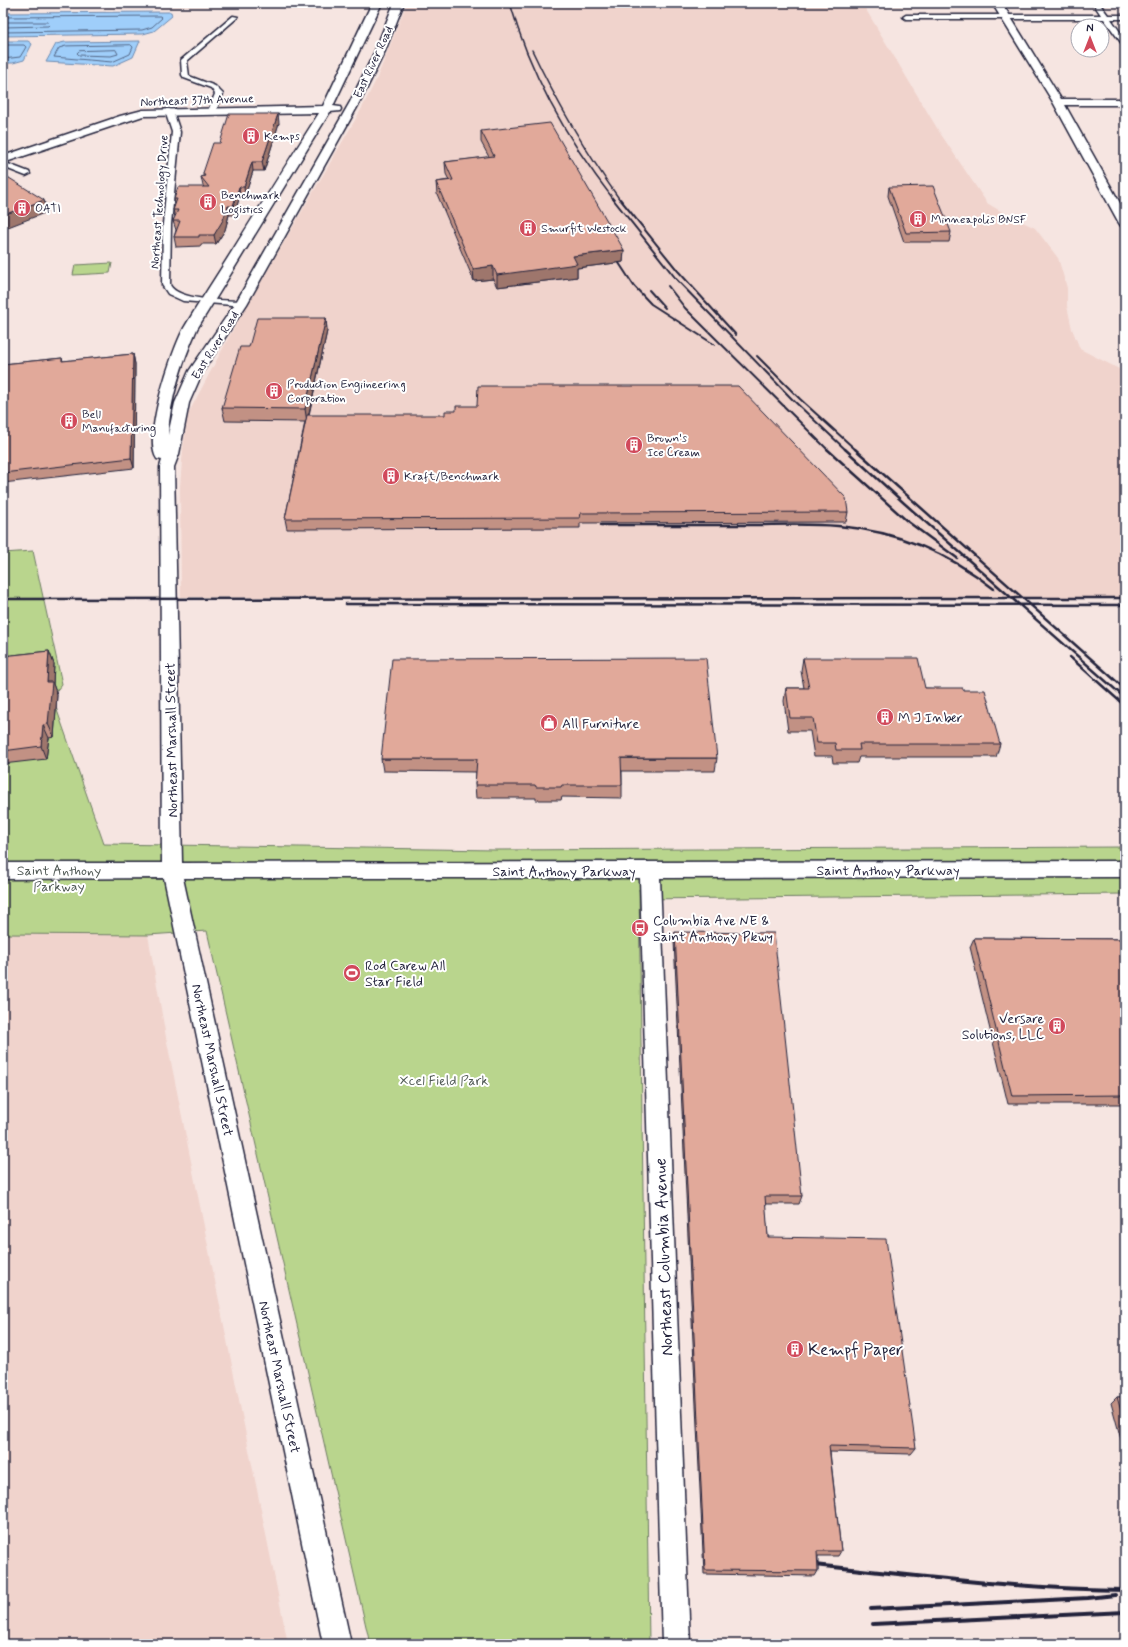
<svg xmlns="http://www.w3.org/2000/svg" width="1128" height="1647" viewBox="0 0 1128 1647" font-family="Mynerve,sans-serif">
  <rect width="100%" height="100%" fill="#f6e5e1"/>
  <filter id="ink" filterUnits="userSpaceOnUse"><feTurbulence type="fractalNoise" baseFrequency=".025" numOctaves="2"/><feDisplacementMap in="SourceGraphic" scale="8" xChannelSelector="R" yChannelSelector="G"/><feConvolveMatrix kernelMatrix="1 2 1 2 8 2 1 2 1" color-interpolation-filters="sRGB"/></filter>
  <g filter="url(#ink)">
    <g fill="#f0d3cc">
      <polygon points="407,3 862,3 940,133 987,203 1002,212 1035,228 1058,258 1067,288 1067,306 1072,329 1080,349 1125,372 1125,599 181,597 180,487 183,448 188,414 230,335 362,108 377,78"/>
      <polygon points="3,934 148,935 166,1037 288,1644 3,1644"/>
    </g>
    <g fill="#b9d58d" stroke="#6e7c64">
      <polygon points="876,3 947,3 948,5 877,5"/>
      <polygon points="112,263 110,273 73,275 75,265"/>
      <polygon points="33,551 62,684 52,696 104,844 495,850 1125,847 1125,894 641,899 639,889 649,1644 370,1644 207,931 148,935 3,934 3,553"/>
    </g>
    <g fill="#9fcefa" stroke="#6d89ae">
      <polygon points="171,12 172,16 154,31 143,34 3,36 3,13"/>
      <polygon points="3,41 28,41 32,44 24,60 13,63 3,63"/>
      <polygon points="140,41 133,57 113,66 46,62 56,44 65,42"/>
    </g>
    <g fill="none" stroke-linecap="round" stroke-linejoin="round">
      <g stroke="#546787" stroke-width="1">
        <polyline points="3,17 160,16 162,18 152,27 142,30 3,32"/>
        <polyline points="3,22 48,22 50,24 48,26 3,27"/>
        <polyline points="3,45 24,45 26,47 20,57 3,59"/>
        <polygon points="131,45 133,47 130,54 112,62 54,57 59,48 66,46"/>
        <polygon points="116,50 118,54 111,56 79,55 77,53 79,51"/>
      </g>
      <defs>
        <g id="street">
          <polygon points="1093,3 1099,3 1108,15 1125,15 1125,19 1111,19 1125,39 1125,46 1123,45 1104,19 906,19 903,17 906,15 1101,15"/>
          <polygon points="233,16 238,17 187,61 189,76 215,86 223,94 216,111 212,113 208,111 215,94 211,88 184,78 182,75 181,60"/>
          <path d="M166 109H169L173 111 180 132 171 224 170 285C178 301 225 300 241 301L244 302 245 304 244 306 183 301 168 294 162 285 163 224 172 132 165 111Z"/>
          <polygon points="3,162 29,172 30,174 26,176 3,167"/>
          <rect x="1113" y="205" width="12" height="4"/>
        </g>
        <g id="secondary">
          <path d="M372 3H382L333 106 340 107 341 109 340 111 330 112 197 329C182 363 170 398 168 435L175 403 189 371 235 304 350 102 375 51 394 3H404L385 51 360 102 247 304 203 371 189 403 179 454 174 467 182 863 1125 861V877L660 878 690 1644H662L640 878H183L351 1644H323L164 878 3 879V863H162L160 467 162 460 157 459C142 438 172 350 184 328 198 304 214 280 229 256 259 208 289 160 319 113L143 116 3 163V156L120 116 143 110 323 106Z"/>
          <polygon points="992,3 1002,3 1061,99 1125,99 1125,105 1065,105 1125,212 1125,227 1121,226 1119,223 1053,102"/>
        </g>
      </defs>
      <use href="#street" stroke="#22223b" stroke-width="3"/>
      <use href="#secondary" stroke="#22223b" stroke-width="3"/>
      <use href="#street" fill="#fff" fill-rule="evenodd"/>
      <use href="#secondary" fill="#fff" fill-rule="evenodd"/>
      <g stroke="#22223b" stroke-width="1.5">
        <path d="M510 3C530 74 568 141 614 200"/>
        <path d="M532 50C557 103 586 152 620 200"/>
      </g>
      <g stroke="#22223b" stroke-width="2">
        <polyline points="613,199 677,280 793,400 846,450"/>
        <polyline points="620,199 678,271 736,335"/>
        <polyline points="619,263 634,286 651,304 715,345"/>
        <polyline points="668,286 685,308 828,450"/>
        <polyline points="649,290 665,308"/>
        <polyline points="757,356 800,399 856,450"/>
      </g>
      <g stroke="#22223b" stroke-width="2.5">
        <polyline points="827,449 907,521 957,558"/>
        <polyline points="845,449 904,503 1125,698"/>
        <polyline points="855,449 1125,689"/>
        <path d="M601 525C649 525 696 525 744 525 776 525 807 523 838 526 896 531 949 553 994 589"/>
        <polyline points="3,599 1125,598"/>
        <polyline points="346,604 1125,605"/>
        <polyline points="1070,657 1125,706"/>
      </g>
      <g stroke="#22223b" stroke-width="4">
        <path d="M815 1565C918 1576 1021 1589 1125 1590"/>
        <polyline points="871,1609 1088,1598 1115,1595"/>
        <polyline points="873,1624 1125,1612"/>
      </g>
    </g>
    <g fill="#c29184" stroke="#22223b">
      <polygon points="279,123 264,171 253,171 245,196 240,196 234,215 229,215 225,230 216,244 201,244 201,246 176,247 174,237 176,230 173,221 175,217 173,210 175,205 174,199 204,187 203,186 201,177 203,177 203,173 220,143"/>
      <polygon points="481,131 624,250 623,262 577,268 577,277 497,287 493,279 474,281 437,194 436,182 449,180 446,174 445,162 489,157 481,142"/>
      <polygon points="889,187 951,232 949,242 904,242 888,196"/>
      <polygon points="326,318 327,331 309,415 848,512 846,522 580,523 580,528 287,529 285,519 305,422 225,421 222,408 249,347"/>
      <polygon points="133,354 135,364 134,468 3,483 3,364 62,358 63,361"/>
      <polygon points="49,651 54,664 53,684 57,695 54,737 49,738 46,759 3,764 3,656"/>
      <polygon points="803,658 925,688 963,690 1000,744 996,757 859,757 857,763 833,763 832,756 814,756 810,731 788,731 784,701 786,688 804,688 801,671"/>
      <polygon points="717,758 715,771 622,771 622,798 562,797 561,800 536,800 536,798 476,798 475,785 476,772 383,771 381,759"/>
      <polygon points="675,932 802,1196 799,1204 765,1204 768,1237 916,1448 911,1454 830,1452 841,1551 838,1556 818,1556 818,1571 815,1576 704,1574 674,941"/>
      <polygon points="974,938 1125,939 1125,1104 1008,1104 970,947"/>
      <polygon points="1117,1397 1125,1397 1125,1454 1111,1403"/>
    </g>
    <g fill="#9e766c" stroke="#22223b">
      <polygon points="278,114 279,123 264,171 262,162"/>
      <polygon points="252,162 253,171 245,196 244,187"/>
      <polygon points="239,187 240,196 234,215 233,206"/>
      <polygon points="44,200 47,212 3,229 3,215"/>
      <polygon points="228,206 229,215 225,230 216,244 214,235"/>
      <polygon points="624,250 623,262 577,268 577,277 497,287 497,275 573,256"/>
      <polygon points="493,266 493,279 474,281 473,269"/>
      <polygon points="326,318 327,331 307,422 305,409"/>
      <polygon points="133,354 135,364 134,468 131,458"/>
      <polygon points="49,651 54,664 53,684 57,695 54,737 48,724 47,682"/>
      <polygon points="43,725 49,738 46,759 41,746"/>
    </g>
    <g fill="#e1a99a" stroke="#22223b">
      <polygon points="229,114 278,114 262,162 252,162 244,187 239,187 233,206 228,206 223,220 214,235 199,235 199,237 174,237 180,221 173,221 178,210 173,210 177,199 174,199 178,187 209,187 201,177 205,176 203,173 213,143 220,143"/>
      <polygon points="550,123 624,250 573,256 577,264 497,275 493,266 473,269 436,182 453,180 445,162 494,156 481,131"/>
      <polygon points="3,176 6,176 44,200 3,215"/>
      <polygon points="933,186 951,232 906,233 889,187"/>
      <polygon points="257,318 326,318 305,409 222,408 240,347 249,347"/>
      <polygon points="133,354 131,458 3,473 3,364 62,358 62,361"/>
      <polygon points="478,386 738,386 846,498 848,512 581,513 580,518 285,519 307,415 445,415 445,411 456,411 456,406 477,406"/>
      <polygon points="49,651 47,682 52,682 48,724 43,725 41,746 3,751 3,656"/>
      <polygon points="706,658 717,758 621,758 622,785 562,785 561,787 536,787 535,785 475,785 477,759 381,759 392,659"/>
      <polygon points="803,658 918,658 925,688 963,688 963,690 985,690 1000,744 859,744 860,750 836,750 835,743 817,743 813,718 790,718 786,688 809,688"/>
      <polygon points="675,932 774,933 802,1196 765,1196 768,1237 886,1239 916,1448 829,1446 841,1551 817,1551 818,1571 705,1570"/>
      <polygon points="974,938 1125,939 1125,1095 1012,1096"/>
      <polygon points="1117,1397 1125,1397 1125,1425"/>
    </g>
  </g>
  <defs>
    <symbol id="building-disc" viewBox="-11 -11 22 22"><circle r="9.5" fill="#d1495b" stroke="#fff"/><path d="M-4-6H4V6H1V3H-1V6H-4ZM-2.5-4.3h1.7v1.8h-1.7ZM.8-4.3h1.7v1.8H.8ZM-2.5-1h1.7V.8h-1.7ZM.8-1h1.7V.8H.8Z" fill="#fff"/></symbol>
    <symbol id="shop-disc" viewBox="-11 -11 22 22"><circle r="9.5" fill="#d1495b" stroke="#fff"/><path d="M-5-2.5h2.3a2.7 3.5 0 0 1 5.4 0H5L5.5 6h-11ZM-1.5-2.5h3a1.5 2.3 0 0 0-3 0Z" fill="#fff"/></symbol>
    <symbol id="bus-disc" viewBox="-11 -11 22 22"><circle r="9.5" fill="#d1495b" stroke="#fff"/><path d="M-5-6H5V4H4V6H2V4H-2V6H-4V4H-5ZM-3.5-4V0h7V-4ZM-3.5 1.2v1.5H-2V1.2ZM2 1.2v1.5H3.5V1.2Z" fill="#fff"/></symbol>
    <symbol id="stadium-disc" viewBox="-11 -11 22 22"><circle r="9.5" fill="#d1495b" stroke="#fff"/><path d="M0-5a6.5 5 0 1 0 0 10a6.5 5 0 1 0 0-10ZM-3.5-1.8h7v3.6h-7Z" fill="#fff"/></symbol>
  </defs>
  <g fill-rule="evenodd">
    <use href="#building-disc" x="241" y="126" width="20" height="20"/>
    <use href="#building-disc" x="198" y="192" width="20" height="20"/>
    <use href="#building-disc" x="12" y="198" width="20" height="20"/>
    <use href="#building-disc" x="908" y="209" width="20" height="20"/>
    <use href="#building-disc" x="518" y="218" width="20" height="20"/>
    <use href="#building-disc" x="264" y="381" width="20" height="20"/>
    <use href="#building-disc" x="59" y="411" width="20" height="20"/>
    <use href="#building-disc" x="624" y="435" width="20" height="20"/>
    <use href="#building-disc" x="381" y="466" width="20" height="20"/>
    <use href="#building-disc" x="875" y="707" width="20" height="20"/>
    <use href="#shop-disc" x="539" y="713" width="20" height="20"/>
    <use href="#bus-disc" x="630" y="918" width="20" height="20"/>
    <use href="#stadium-disc" x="342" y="963" width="20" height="20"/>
    <use href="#building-disc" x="1047" y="1016" width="20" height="20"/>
    <use href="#building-disc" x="785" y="1339" width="20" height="20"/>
  </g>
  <g text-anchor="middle" stroke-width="4" stroke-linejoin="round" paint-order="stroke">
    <g font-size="12" fill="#22223b" stroke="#fff">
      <text transform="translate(373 62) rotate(-65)" y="4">East River Road</text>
      <text transform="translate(197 100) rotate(-2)" y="4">Northeast 37th Avenue</text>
      <text transform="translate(159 202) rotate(-86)" y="4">Northeast Technology Drive</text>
      <text transform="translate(215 345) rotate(-58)" y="4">East River Road</text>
    </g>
    <g font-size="12" fill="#22223b" stroke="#fff" text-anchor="start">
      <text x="264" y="140">Kemps</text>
      <text x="221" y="199">Benchmark<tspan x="221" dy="14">Logistics</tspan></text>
      <text x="35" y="212">OATI</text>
      <text x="931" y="223">Minneapolis BNSF</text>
      <text x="541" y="232">Smurfit Westock</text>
      <text x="287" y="388">Production Engiineering<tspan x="287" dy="14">Corporation</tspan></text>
      <text x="82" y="418">Bell<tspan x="82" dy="14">Manufacturing</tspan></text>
      <text x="647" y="442">Brown's<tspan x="647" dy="14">Ice Cream</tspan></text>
      <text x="404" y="480">Kraft/Benchmark</text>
    </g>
    <g font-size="14" fill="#22223b" stroke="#fff" text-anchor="start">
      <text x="898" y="722">M J Inber</text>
      <text x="562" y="728">All Furniture</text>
      <text x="653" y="925">Columbia Ave NE &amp;<tspan x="653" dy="16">Saint Anthony Pkwy</tspan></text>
      <text x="365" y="970">Rod Carew All<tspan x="365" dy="16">Star Field</tspan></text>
      <text x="1044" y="1023" text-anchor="end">Versare<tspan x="1044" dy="16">Solutions, LLC</tspan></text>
    </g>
    <g font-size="14" fill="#22223b" stroke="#fff">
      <text transform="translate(171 740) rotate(-91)" y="5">Northeast Marshall Street</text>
      <text x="888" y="875">Saint Anthony Parkway</text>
      <text x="564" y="876">Saint Anthony Parkway</text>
      <text transform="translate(213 1060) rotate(78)" y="5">Northeast Marshall Street</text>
      <text transform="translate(280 1377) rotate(78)" y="5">Northeast Marshall Street</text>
    </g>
    <g font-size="14" fill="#4f5854" stroke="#fff">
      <text x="59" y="875">Saint Anthony<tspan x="59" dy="16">Parkway</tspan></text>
      <text x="444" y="1085">Xcel Field Park</text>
    </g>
    <g font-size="17" fill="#22223b" stroke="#fff">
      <text transform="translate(663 1257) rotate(-92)" y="6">Northeast Columbia Avenue</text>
    </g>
    <g font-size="17" fill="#22223b" stroke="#fff" text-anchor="start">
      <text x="808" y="1355">Kempf Paper</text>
    </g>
  </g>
  <rect width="1128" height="1647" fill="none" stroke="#fff" stroke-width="16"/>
  <rect x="8" y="8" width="1112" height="1631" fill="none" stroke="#22223b" stroke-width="1.5" filter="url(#ink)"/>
  <g transform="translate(1090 38)"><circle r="19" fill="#ffffff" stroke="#a7a7b1"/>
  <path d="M0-3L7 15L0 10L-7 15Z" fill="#d1495b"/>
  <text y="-6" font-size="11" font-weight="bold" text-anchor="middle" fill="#22223b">N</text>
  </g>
</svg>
